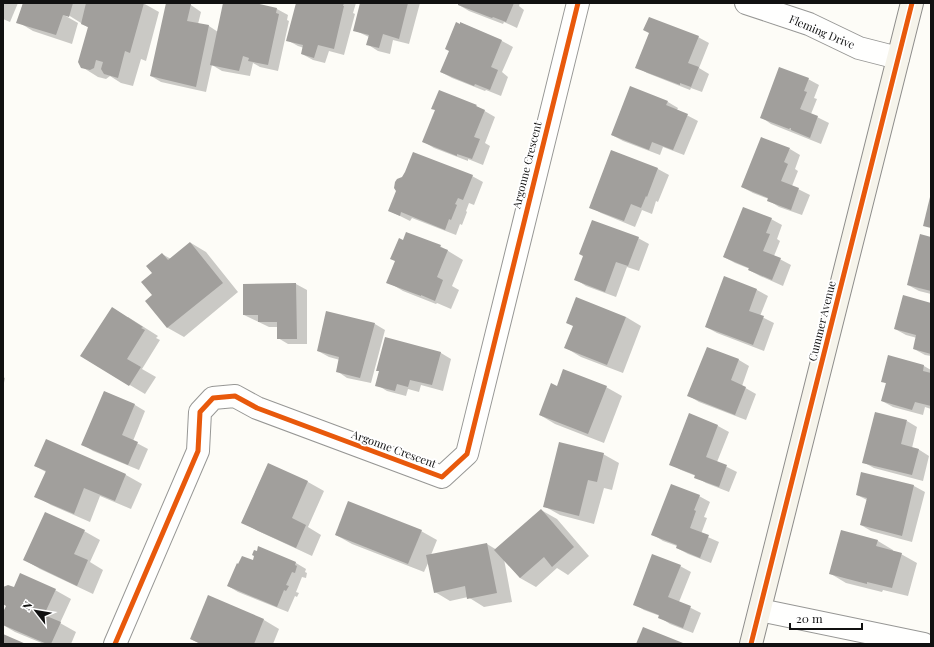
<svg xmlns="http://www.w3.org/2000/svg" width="934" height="647" viewBox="0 0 934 647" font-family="'Playfair Display',serif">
  <rect width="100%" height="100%" fill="#fdfcf7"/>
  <g fill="#0003">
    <polygon points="3,3 18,3 10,22 3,19"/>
    <polygon points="23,3 143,3 159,12 146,61 141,59 133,86 121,83 110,76 106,79 98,77 82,67 89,28 65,13 64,15 78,23 72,44 33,31 18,22"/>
    <polygon points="167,3 180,3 191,5 201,12 198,24 209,26 218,32 225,3 250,3 277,9 288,15 287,20 289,21 278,71 260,67 253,63 250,76 222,71 212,65 206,92 161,82 151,76"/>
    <polygon points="297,3 356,3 353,13 355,14 344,55 329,51 325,63 313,60 302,54 304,48 298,46 287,40"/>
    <polygon points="361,3 420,3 409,44 393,40 390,54 378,51 367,44 369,37 354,30"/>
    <polygon points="460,3 520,3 519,6 524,10 517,28 504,22 503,24 469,11 459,5"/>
    <polygon points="461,23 502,41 513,47 502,72 508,77 501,96 486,90 485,91 452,78 441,72"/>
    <polygon points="698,37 709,43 699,68 709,74 702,92 691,88 690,90 647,73 637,67"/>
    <polygon points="808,79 819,85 814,98 817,99 811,114 829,123 821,144 771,124 761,117"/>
    <polygon points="631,88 668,102 678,108 677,110 698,121 684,155 663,147 660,155 623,141 612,135"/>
    <polygon points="476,106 495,117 485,143 490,146 483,165 468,159 468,161 434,148 424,142 436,110"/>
    <polygon points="790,149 800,155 795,169 798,171 792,186 810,195 802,215 779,207 768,200 769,199 753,193 742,187"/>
    <polygon points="612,151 658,169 669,175 658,202 656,201 652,214 642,210 635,227 601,213 590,207"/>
    <polygon points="472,176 483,182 474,205 469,203 466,211 467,212 462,225 460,224 456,235 412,218 410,221 390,211 397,191"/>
    <polygon points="771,219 782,225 777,239 780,241 774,256 791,265 783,286 760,276 749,270 750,269 735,263 724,257"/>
    <polygon points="638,238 649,244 639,271 627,267 616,297 586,286 575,279"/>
    <polygon points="931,238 931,294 919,291 908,285"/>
    <polygon points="404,241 440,246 463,260 452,286 459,290 451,309 437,303 436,304 403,291 388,282"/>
    <polygon points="191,243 206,252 238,292 184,337 168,328 147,301 154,295 162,254 171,259"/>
    <polygon points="725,278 757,290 768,296 760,316 774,323 764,351 717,333 706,327"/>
    <polygon points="296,284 307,290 307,344 288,344 278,338 278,327 269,327 244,315"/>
    <polygon points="931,304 931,356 925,355 914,349 917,338 906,335 895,329"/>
    <polygon points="128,317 158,336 156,338 160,340 142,369 156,377 145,394 81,356"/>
    <polygon points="626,317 641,326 623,373 581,357 566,348"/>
    <polygon points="375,324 385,330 371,383 347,378 337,371 340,360 329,357 318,351"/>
    <polygon points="386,339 441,353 451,359 443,391 421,385 419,392 408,389 406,396 387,391 377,385 380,372 378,370"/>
    <polygon points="708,348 739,360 749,366 742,386 756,394 746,420 699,402 689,396"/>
    <polygon points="924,366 931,370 931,409 925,407 923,415 893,407 882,401 887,384 882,381"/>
    <polygon points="3,377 5,378 3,388"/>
    <polygon points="606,387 622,396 604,443 555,424 540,415"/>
    <polygon points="105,392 135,405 145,411 133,441 148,449 139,470 93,451 82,444"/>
    <polygon points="690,414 718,426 729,432 717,462 737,472 729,492 706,483 696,477 696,476 681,470 670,464"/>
    <polygon points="907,421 917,427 912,448 918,449 929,456 923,481 874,468 863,462"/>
    <polygon points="46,441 126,475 142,484 131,509 100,496 90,522 51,505 36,496 46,472 35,466"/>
    <polygon points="603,454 619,463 612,490 604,488 594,524 560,515 544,506"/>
    <polygon points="268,464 308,482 324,491 308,527 321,535 312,556 258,531 242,522"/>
    <polygon points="862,473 914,486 925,492 912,542 871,531 861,525 867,500 857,495"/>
    <polygon points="699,496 710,502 704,517 707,518 701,534 719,542 711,563 688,554 677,548 677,546 663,541 652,534"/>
    <polygon points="541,510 557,519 589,556 568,575 557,568 536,587 520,578 504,559 512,602 484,607 468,597 450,601 435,592 429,561 424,572 352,544 336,535 421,531 437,540 431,555 487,544 497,550"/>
    <polygon points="84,531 100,540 90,562 103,570 93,594 40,569 25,560"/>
    <polygon points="842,531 878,541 893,550 893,552 901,554 917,563 908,596 883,590 882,592 846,583 831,574"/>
    <polygon points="259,548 296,563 306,569 305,572 307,573 306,578 302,577 296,592 299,593 297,597 295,596 288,612 238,592 228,586 253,562"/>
    <polygon points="680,566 691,572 679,602 701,613 693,633 670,624 659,617 660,616 644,610 634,604"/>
    <polygon points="3,588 55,590 71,599 60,623 76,632 71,644 44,644 15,632 3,625 3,615 7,606 3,603"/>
    <polygon points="209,597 264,620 279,629 273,644 200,644 191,639"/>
  </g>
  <g fill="#a19f9c">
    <polygon points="23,3 73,3 69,17 63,15 56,35 16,23"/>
    <polygon points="86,3 144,3 130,53 125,51 118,78 104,74 101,69 103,62 96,60 94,68 90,70 81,68 78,62 88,27 81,24"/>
    <polygon points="166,3 185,3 191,4 187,21 209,25 196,87 150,76"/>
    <polygon points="223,3 255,3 277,8 276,13 279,14 268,65 248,61 249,58 243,56 239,71 210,65"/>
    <polygon points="296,3 344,3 343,6 344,6 334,49 318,45 314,58 301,54 303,45 286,41"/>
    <polygon points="360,3 408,3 399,39 383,34 379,48 366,45 369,35 353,31"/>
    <polygon points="458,3 514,3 506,22 493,17 492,18 458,5"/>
    <polygon points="649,17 699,36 688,63 699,67 691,87 680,83 680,85 635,68 649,33 643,30"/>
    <polygon points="456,22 460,24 460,22 502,40 491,67 498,70 490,90 475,84 474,86 440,72 449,51 445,49"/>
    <polygon points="779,67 809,78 804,91 807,92 800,109 818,116 810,138 791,130 791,128 790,128 789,129 760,118"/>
    <polygon points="630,86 668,101 666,105 688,114 673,150 652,142 649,150 611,135"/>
    <polygon points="439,90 477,105 476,106 485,110 474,137 480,139 472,159 457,154 457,156 422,142 435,110 431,109"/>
    <polygon points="761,137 790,148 784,162 788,164 781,181 799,188 791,210 767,201 768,198 741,187"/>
    <polygon points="611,150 658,168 647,197 646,196 641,208 631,204 624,221 589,208"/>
    <polygon points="413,152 473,175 463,200 458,198 455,204 457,205 451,220 449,219 445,230 401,212 400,216 388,211 396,191 394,188 395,182 397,179 402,177 405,172"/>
    <polygon points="930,197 931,197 931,228 923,226"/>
    <polygon points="743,207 772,218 766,233 770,234 763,251 781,258 772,280 748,270 749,268 723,257"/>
    <polygon points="592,220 639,237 628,266 616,262 605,292 574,280 583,256 579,254"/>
    <polygon points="406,232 441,245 440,247 448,250 437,277 443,280 435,301 421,295 421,296 386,283 395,261 390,259 399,238 403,240"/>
    <polygon points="920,234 931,237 931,291 907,285"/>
    <polygon points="190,242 223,283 167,328 145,301 152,295 141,282 152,273 146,266 162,253 168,260"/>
    <polygon points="724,276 757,289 749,311 764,316 753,345 705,327"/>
    <polygon points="296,283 297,339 277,339 277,322 258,322 258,315 243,315 243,284"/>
    <polygon points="903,295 931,303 931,354 913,349 916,335 894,329"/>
    <polygon points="576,297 626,317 607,365 564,348 573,326 566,323"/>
    <polygon points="112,307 143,327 141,328 145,330 127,359 141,367 129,386 80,356"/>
    <polygon points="326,311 375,323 360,378 336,372 339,357 317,351"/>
    <polygon points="385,337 441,352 432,385 410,380 408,387 397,384 395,391 375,386 379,371 376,371"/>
    <polygon points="707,347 739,359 731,380 746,387 735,415 687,396"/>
    <polygon points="888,355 924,365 923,371 931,373 931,406 915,402 912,410 881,401 886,383 881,382"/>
    <polygon points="563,369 607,386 588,434 539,415 551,383 557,386"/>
    <polygon points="104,391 135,404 122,435 138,442 128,465 81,445"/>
    <polygon points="875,412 907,420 901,444 919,449 912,475 862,463"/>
    <polygon points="689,413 718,425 706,457 727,465 719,487 694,478 695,475 669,465"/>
    <polygon points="46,439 126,474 115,501 84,488 74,514 34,497 46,471 34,466"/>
    <polygon points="559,442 604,453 597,482 588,480 579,516 543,507"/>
    <polygon points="268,463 308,481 292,518 306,525 296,548 241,523"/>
    <polygon points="861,472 914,485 902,536 860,525 867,498 856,495"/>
    <polygon points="671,484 700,495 694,510 696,511 690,528 709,535 700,558 676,548 677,545 651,535"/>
    <polygon points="348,501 422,530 408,564 335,535"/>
    <polygon points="541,509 574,547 552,567 544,557 520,578 494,550"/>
    <polygon points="45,512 85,530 74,554 88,560 77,586 23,560"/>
    <polygon points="841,530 878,540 876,546 902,553 892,588 867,582 867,584 829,574"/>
    <polygon points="487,543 497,593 467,599 465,586 434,593 426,555"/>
    <polygon points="258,546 296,562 295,565 297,566 295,573 292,572 286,585 289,586 286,591 284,590 277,607 227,586 237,563 238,564 242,556 253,560 254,556 252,555 254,550 257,551"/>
    <polygon points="652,554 681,565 668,597 691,606 683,628 658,618 659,615 633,605"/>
    <polygon points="20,573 56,589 44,615 61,622 51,644 47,644 3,625 3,612 6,606 3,604 3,587 8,585 14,587"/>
    <polygon points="208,595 264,619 254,644 201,644 190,639"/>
    <polygon points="643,627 683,643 683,644 636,644"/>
    <polygon points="3,634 26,644 3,644"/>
  </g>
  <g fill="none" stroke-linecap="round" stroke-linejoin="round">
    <defs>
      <g id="street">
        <polyline points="746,3 809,24 859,48 898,58"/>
        <polyline points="760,610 924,644"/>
        <polyline points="115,644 198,451 200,412 213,398 235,396 257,408 442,477 467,454 578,3"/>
      </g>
      <polyline id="secondary" points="751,644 912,3"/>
    </defs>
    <use href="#street" stroke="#979795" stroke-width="24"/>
    <use href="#secondary" stroke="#8e8d8b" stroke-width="24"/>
    <use href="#street" stroke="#fffffe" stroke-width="22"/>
    <use href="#secondary" stroke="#f6f4eb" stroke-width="22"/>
    <defs>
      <g id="cycleway">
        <polyline points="115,644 198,451 200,412 213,398 235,396 257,408 442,477 467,454 578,3"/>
        <polyline points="751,644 912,3"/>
      </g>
    </defs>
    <use href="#cycleway" stroke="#fff" stroke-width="8"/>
    <use href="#cycleway" stroke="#e8590c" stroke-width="5"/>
  </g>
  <g text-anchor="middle" stroke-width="4" stroke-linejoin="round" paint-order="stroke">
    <g font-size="11" fill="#111" stroke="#fff">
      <text transform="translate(822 32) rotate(23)" y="4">Fleming Drive</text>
      <text transform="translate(527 165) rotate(-76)" y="4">Argonne Crescent</text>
      <text transform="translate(822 321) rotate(-76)" y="4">Cummer Avenue</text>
      <text transform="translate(394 449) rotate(20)" y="4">Argonne Crescent</text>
    </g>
  </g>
  <rect width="934" height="647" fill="none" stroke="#111111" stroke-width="8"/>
  <g transform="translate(36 611) rotate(301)" stroke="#ffffff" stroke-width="3" paint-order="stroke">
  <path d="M0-3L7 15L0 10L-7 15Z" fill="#111111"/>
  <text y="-6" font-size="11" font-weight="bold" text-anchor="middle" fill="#111111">N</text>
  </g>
  <path d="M790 623v6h72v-6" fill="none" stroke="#111111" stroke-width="2"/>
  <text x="796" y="623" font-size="12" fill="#111111" stroke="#ffffff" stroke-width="3" paint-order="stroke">20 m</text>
</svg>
